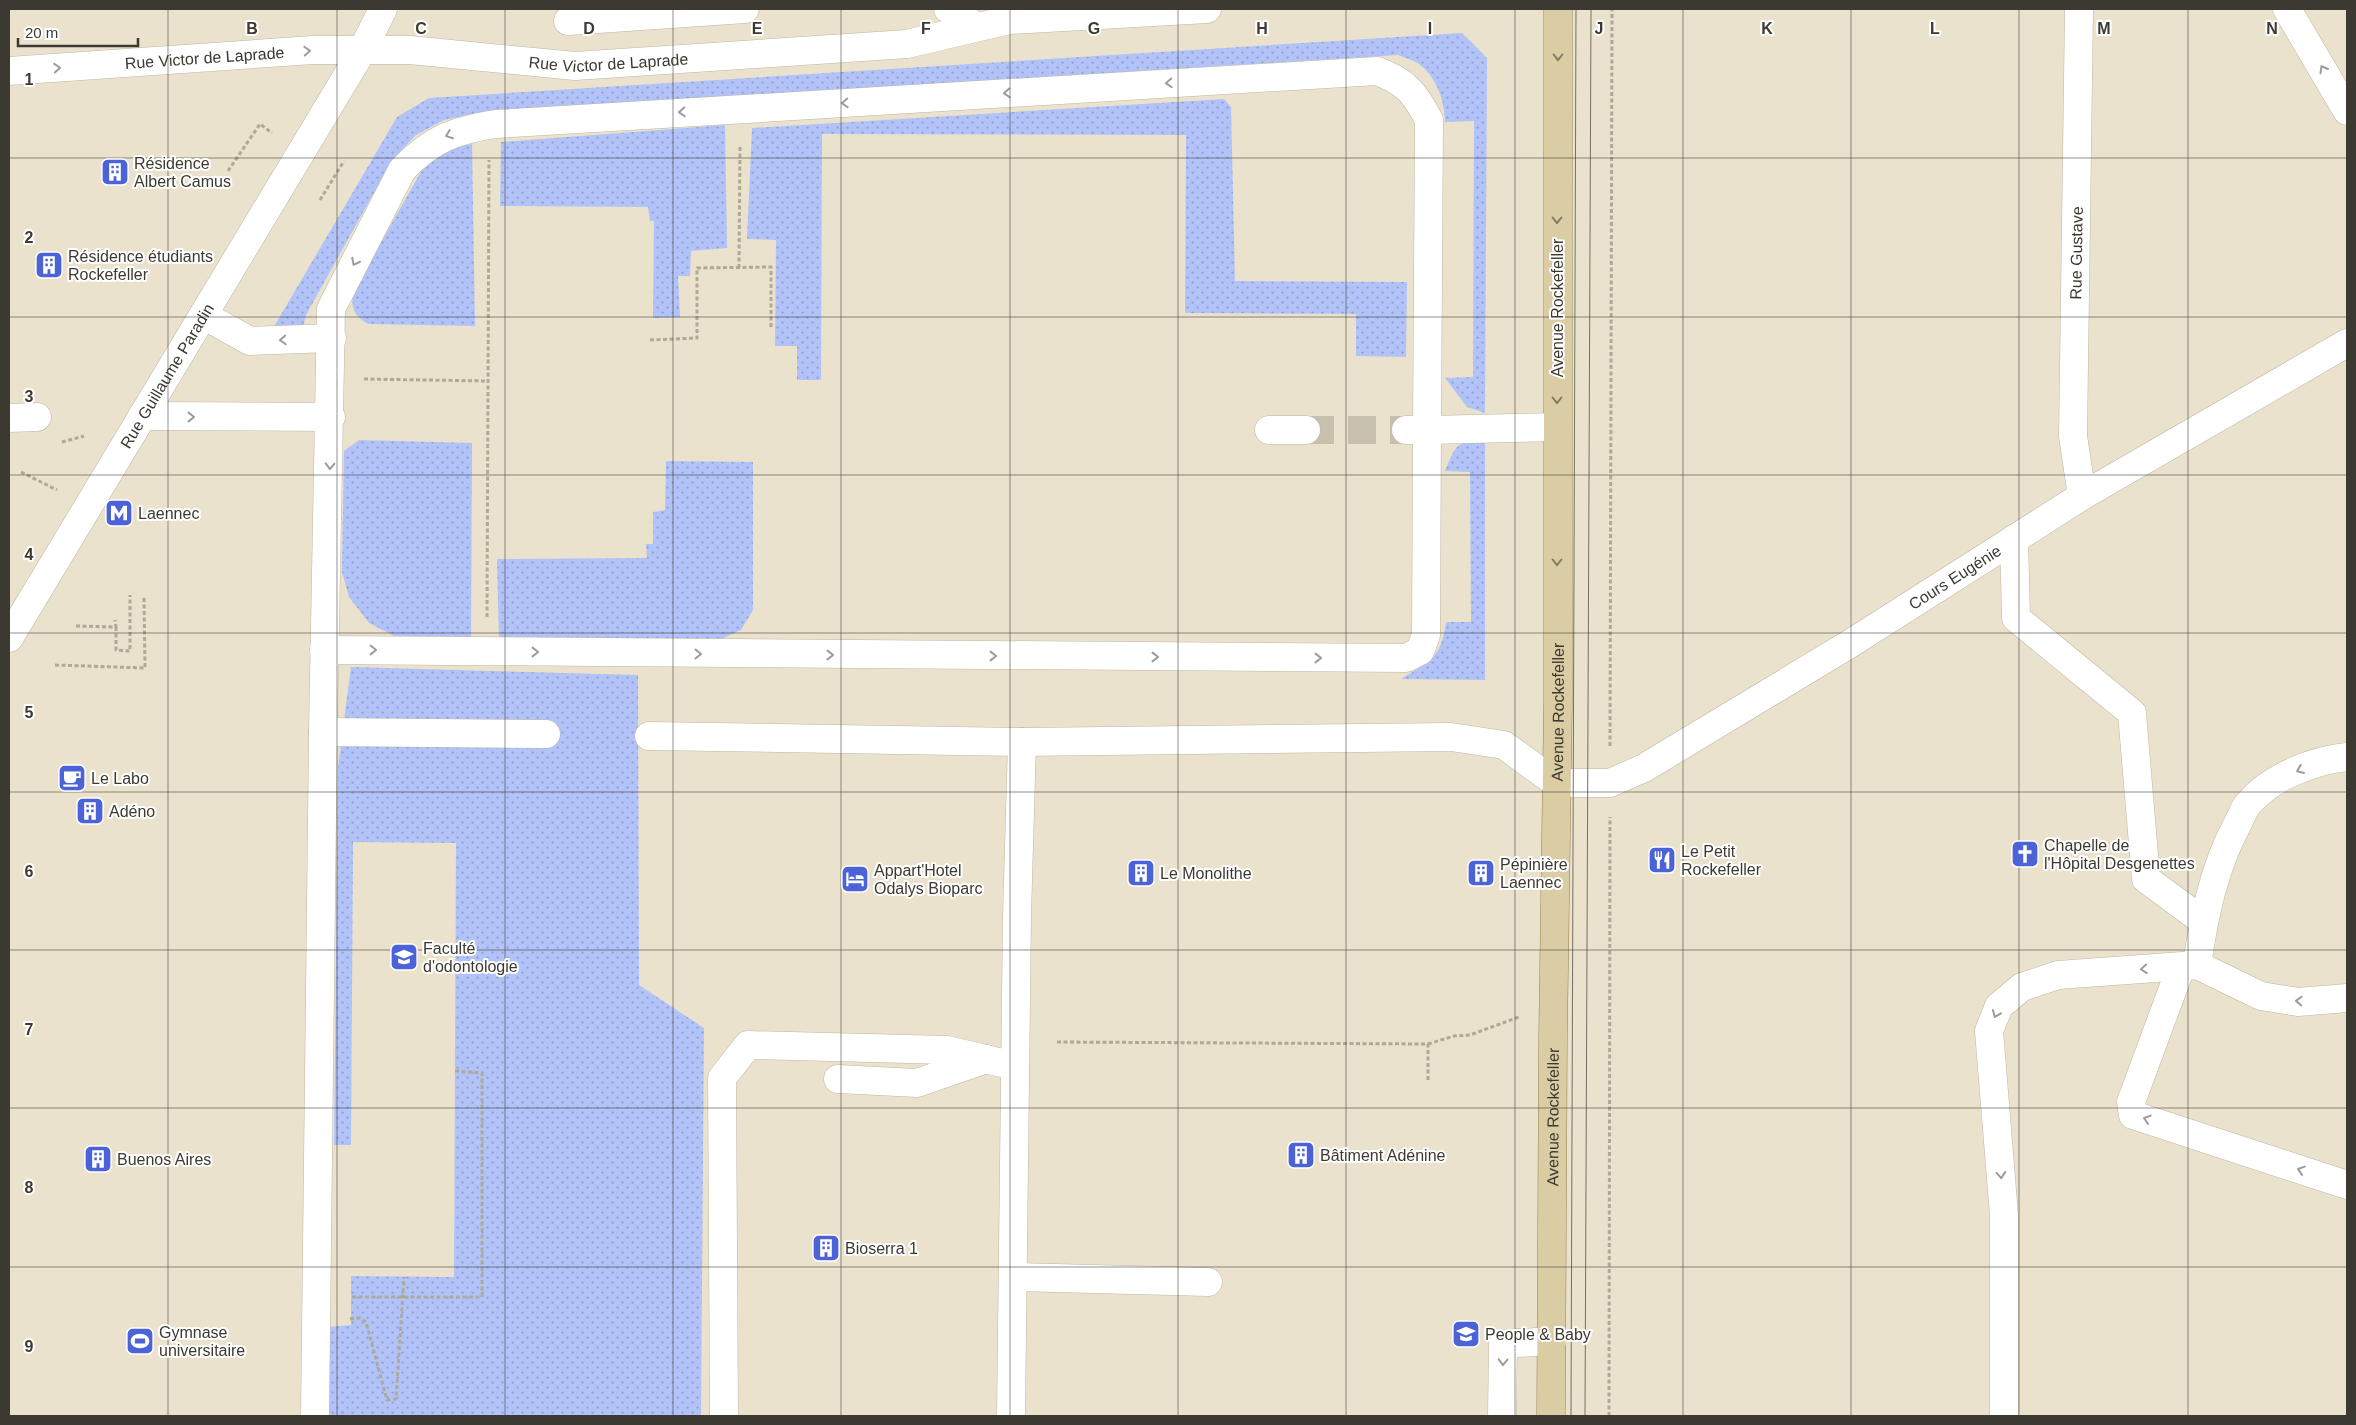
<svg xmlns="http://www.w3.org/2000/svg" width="2356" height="1425" viewBox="0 0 2356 1425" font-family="Helvetica,sans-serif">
  <defs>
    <pattern id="grass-dots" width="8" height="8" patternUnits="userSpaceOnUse" patternTransform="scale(1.25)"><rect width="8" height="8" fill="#b2c3fa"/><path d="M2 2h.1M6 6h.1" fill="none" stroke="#929fcb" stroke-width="1.8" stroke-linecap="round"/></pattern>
  </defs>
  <rect width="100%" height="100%" fill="#eae2cc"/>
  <g fill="url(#grass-dots)">
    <path d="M1462 33 1487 58 1485 413 1467 407 1445 378 1473 377 1474 121 1445 122C1445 102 1437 78 1420 65 1415 60 1405 58 1398 55L482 112 444 120 416 135 392 160 306 315 303 327 272 330 397 117 429 98Z"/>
    <polygon points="1224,99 1231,107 1235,281 1407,282 1406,357 1356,356 1356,314 1185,313 1186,135 822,134 821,380 797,380 797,346 775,346 776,240 747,239 752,128"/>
    <polygon points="725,125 727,248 691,251 690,276 678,276 680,317 653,318 654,221 650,221 648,207 500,206 501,142"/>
    <path d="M472 144 475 326 368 324C354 316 351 309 353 292L422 170 441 155 460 146Z"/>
    <path d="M1485 439V680L1401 679C1430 661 1441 659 1446 622H1471L1470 472 1445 471C1456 445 1456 441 1485 439Z"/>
    <polygon points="359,440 472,443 471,641 396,637 369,623 349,597 342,572 344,451"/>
    <polygon points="666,461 753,462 753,610 741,630 721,639 499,639 497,559 647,558 646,544 653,544 653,512 665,510"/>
    <polygon points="351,667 638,675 639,985 704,1028 701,1416 329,1416 327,1327 351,1325 351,1276 454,1277 456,843 353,842 351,1145 334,1145 338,767"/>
  </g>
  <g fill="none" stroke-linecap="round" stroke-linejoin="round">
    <polyline stroke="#c7c0ad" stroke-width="28" stroke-dasharray="28 14" stroke-linecap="butt" points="1306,430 1406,430"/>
    <defs>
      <g id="minor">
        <polyline points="948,9 977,27"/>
        <polyline points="2079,9 2073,436 2082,496"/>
        <polyline points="2287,9 2347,111"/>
        <polyline points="568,21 745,9"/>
        <path id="s1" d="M9 71 313 50H410L575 66 907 44 1009 20 1207 9"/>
        <polyline points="203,315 250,341 332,338"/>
        <polyline points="142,416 331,417"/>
        <polyline points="9,418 37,417"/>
        <polyline points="1269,430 1306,430"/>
        <polyline points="2014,539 2016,618 2132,713 2146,879 2203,921"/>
        <path id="s2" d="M9 638 362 51 383 9"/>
        <polyline points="324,650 1406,658 1420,651 1426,635 1427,430 1557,427"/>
        <polyline points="323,732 546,734"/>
        <path id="s3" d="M649 736 1022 742 1451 737 1504 745 1556 783H1610L1644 768 1848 645 2082 496 2347 343"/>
        <path d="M2197 965C2204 916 2214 867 2238 823 2241 817 2244 808 2249 803 2271 777 2314 760 2347 757"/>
        <polyline points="2181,967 2131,1102 2133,1115 2347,1185"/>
        <polyline points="838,1079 917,1083 986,1059"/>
        <polyline points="1013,1277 1208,1282"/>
        <path d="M315 1416 323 732 331 309 402 170C431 139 455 130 496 124L1377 71C1405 81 1415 93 1429 120L1427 430H1406"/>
        <polyline points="724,1416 722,1078 748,1045 947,1050 1015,1066"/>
        <polyline points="1011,1416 1017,916 1022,742"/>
        <polyline points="1502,1416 1503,1344 1552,1341"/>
        <polyline points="2004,1416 2004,1215 1989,1031 1999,1006 2022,987 2058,975 2197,965 2261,996 2298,1002 2347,998"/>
      </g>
      <g id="major">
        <path id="s4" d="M1551 1416 1553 1037 1558 702V9"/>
      </g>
    </defs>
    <use href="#minor" stroke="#beb6a1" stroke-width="29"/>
    <use href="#major" stroke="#928252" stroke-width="29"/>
    <g stroke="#afa997" stroke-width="3" stroke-dasharray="4 2.5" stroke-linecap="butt">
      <polyline points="228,171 260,124 272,133"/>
      <polyline points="320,200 344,161"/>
      <polyline points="739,268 740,145"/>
      <polyline points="650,340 697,338 697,268 771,267 771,328"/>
      <polyline points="364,379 488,381"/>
      <polyline points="62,442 84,436"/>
      <polyline points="21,472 57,490"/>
      <polyline points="487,617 489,160"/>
      <polyline points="76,626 116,627 115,620"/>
      <polyline points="116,627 116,650 130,651 130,595"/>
      <polyline points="55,665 145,668 144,598"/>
      <polyline points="1610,746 1612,9"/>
      <polyline points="1057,1042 1428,1044 1428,1081"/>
      <polyline points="1428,1044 1454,1036 1470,1035 1519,1017"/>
      <polyline points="352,1297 482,1297 482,1073 455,1071"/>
      <polyline points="350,1319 360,1318 366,1322 387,1400 396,1399 404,1277"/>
      <polyline points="1609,1416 1610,817"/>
    </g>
    <use href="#minor" stroke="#fff" stroke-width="28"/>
    <use href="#major" stroke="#dacca3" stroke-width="28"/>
    <g stroke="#757063" stroke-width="1">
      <polyline points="1571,1416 1576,9"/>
      <polyline points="1585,1416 1591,9"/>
    </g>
  </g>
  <defs><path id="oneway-chevron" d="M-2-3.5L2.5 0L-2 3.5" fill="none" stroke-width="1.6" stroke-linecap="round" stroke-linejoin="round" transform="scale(1.25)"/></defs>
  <g stroke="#9e9c98">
    <use href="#oneway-chevron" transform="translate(307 51) rotate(-3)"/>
    <use href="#oneway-chevron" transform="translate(57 68) rotate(-4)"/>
    <use href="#oneway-chevron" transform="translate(2323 69) rotate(-120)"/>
    <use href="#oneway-chevron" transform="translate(1169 83) rotate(177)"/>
    <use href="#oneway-chevron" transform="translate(1007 93) rotate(177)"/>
    <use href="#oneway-chevron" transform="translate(845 103) rotate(177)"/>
    <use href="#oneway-chevron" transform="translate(682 112) rotate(177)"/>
    <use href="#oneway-chevron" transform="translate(449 135) rotate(159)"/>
    <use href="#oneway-chevron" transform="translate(355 262) rotate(117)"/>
    <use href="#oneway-chevron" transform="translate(283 340) rotate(177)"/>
    <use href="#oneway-chevron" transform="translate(191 417)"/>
    <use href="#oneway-chevron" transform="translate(330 466) rotate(92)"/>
    <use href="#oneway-chevron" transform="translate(373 650) rotate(1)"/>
    <use href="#oneway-chevron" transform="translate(535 652)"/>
    <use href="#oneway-chevron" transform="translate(698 654)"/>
    <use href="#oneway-chevron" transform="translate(830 655)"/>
    <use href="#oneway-chevron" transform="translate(993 656)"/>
    <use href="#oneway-chevron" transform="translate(1155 657)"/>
    <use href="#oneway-chevron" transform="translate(1318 658)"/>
    <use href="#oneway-chevron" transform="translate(2300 770) rotate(157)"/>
    <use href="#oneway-chevron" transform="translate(2144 969) rotate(176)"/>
    <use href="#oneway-chevron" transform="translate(2299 1001) rotate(-178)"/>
    <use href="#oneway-chevron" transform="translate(1996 1014) rotate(112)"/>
    <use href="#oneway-chevron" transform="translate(2147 1119) rotate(-162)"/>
    <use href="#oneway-chevron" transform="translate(2301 1170) rotate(-162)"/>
    <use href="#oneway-chevron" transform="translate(2001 1175) rotate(85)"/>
    <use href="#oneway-chevron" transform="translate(1503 1362) rotate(91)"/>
  </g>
  <g stroke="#837b64">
    <use href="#oneway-chevron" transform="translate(1558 57) rotate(90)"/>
    <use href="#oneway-chevron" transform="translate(1557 220) rotate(90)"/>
    <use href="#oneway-chevron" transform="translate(1557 400) rotate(90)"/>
    <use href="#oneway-chevron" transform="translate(1557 562) rotate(90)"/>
  </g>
  <path fill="none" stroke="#3c3930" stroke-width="1" stroke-opacity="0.55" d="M168 9V1416M337 9V1416M505 9V1416M673 9V1416M841 9V1416M1010 9V1416M1178 9V1416M1346 9V1416M1515 9V1416M1683 9V1416M1851 9V1416M2019 9V1416M2188 9V1416M9 158H2347M9 317H2347M9 475H2347M9 633H2347M9 792H2347M9 950H2347M9 1108H2347M9 1267H2347"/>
  <defs>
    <symbol id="building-square" viewBox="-11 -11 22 22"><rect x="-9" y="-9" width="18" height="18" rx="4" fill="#4b63d7" stroke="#fff"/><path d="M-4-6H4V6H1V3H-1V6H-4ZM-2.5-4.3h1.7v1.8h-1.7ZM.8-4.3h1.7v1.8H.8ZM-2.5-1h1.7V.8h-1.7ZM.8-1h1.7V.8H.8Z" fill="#fff"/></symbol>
    <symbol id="metro-square" viewBox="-11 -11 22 22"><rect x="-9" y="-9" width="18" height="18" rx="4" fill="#4b63d7" stroke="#fff"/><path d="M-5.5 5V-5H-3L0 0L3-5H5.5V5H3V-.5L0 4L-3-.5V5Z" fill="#fff"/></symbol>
    <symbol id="cafe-square" viewBox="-11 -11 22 22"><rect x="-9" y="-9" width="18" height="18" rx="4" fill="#4b63d7" stroke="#fff"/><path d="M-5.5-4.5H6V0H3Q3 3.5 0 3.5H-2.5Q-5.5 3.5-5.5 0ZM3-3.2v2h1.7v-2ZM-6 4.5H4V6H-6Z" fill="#fff"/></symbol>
    <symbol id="church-square" viewBox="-11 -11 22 22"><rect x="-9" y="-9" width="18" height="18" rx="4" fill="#4b63d7" stroke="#fff"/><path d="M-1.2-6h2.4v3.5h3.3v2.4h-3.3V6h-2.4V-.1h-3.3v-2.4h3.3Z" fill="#fff"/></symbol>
    <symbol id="restaurant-square" viewBox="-11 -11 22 22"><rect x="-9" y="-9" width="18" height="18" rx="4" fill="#4b63d7" stroke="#fff"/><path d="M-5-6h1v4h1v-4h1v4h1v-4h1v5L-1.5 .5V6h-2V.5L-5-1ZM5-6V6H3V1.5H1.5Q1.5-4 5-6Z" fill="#fff"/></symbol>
    <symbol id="hotel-square" viewBox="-11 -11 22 22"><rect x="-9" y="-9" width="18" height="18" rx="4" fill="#4b63d7" stroke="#fff"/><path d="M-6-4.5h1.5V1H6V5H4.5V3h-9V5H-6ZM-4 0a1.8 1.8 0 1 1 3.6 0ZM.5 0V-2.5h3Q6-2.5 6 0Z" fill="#fff"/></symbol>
    <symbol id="university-square" viewBox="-11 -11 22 22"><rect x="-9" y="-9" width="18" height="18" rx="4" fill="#4b63d7" stroke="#fff"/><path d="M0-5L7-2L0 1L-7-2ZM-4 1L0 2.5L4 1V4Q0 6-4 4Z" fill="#fff"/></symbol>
    <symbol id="school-square" viewBox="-11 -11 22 22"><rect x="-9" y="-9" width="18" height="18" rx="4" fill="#4b63d7" stroke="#fff"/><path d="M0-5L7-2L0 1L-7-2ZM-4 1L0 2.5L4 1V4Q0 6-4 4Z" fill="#fff"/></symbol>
    <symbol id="stadium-square" viewBox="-11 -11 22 22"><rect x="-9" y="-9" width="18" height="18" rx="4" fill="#4b63d7" stroke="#fff"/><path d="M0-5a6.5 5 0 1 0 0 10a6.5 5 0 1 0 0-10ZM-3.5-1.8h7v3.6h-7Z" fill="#fff"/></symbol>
  </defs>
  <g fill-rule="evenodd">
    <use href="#building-square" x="99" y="156" width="32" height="32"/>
    <use href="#building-square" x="33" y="249" width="32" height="32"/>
    <use href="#metro-square" x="103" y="497" width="32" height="32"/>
    <use href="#cafe-square" x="56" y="762" width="32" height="32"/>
    <use href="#building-square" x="74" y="795" width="32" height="32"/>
    <use href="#church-square" x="2009" y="838" width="32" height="32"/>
    <use href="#restaurant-square" x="1646" y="844" width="32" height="32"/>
    <use href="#building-square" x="1125" y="857" width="32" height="32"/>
    <use href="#building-square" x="1465" y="857" width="32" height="32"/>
    <use href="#hotel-square" x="839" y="863" width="32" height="32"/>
    <use href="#university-square" x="388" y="941" width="32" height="32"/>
    <use href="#building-square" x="1285" y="1139" width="32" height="32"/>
    <use href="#building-square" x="82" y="1143" width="32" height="32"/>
    <use href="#building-square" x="810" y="1232" width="32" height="32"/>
    <use href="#school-square" x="1450" y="1318" width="32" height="32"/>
    <use href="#stadium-square" x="124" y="1325" width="32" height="32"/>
  </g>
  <g text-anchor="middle" stroke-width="4" stroke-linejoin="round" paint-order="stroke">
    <g font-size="16" fill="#3c3930" stroke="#fff">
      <text dy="6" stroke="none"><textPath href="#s1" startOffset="196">Rue Victor de Laprade</textPath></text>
      <text dy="6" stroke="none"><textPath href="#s1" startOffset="601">Rue Victor de Laprade</textPath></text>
      <text transform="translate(2076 253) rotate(-89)" y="6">Rue Gustave</text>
      <text transform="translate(1557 308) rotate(-90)" y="6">Avenue Rockefeller</text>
      <text dy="6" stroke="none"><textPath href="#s2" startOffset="306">Rue Guillaume Paradin</textPath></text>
      <text dy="6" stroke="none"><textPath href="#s3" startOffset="1376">Cours Eugénie</textPath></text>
      <text dy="6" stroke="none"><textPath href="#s4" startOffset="704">Avenue Rockefeller</textPath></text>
      <text dy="6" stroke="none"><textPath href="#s4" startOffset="299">Avenue Rockefeller</textPath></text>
    </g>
    <g font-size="16" fill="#3c3930" stroke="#fff" text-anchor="start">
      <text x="134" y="169">Résidence<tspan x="134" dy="18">Albert Camus</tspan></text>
      <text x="68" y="262">Résidence étudiants<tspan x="68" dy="18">Rockefeller</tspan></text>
      <text x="138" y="519">Laennec</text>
      <text x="91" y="784">Le Labo</text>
      <text x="109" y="817">Adéno</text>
      <text x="2044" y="851">Chapelle de<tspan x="2044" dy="18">l'Hôpital Desgenettes</tspan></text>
      <text x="1681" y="857">Le Petit<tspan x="1681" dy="18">Rockefeller</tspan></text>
      <text x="1500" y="870">Pépinière<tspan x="1500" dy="18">Laennec</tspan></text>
      <text x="874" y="876">Appart'Hotel<tspan x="874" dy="18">Odalys Bioparc</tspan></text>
      <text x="1160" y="879">Le Monolithe</text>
      <text x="423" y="954">Faculté<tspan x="423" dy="18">d'odontologie</tspan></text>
      <text x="1320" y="1161">Bâtiment Adénine</text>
      <text x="117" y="1165">Buenos Aires</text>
      <text x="845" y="1254">Bioserra 1</text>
      <text x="159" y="1338">Gymnase<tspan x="159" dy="18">universitaire</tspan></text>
      <text x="1485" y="1340">People &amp; Baby</text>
    </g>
  </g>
  <g font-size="16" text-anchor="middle" font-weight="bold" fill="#3c3930" stroke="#fff" stroke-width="4" stroke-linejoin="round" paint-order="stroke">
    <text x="252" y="34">B</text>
    <text x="421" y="34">C</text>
    <text x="589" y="34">D</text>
    <text x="757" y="34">E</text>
    <text x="926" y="34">F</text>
    <text x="1094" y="34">G</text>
    <text x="1262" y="34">H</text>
    <text x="1430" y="34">I</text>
    <text x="1599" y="34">J</text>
    <text x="1767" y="34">K</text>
    <text x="1935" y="34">L</text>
    <text x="2104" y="34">M</text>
    <text x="2272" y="34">N</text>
    <text x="29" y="85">1</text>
    <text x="29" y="243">2</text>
    <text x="29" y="402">3</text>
    <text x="29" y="560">4</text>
    <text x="29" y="718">5</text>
    <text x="29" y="877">6</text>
    <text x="29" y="1035">7</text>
    <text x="29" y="1193">8</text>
    <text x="29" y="1352">9</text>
  </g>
  <rect width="2356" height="1425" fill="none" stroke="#3c3930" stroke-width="20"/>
  <path d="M18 38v8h120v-8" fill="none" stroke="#3c3930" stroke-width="2.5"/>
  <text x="25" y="38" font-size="15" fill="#3c3930" stroke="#ffffff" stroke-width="4" paint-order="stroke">20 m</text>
</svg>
